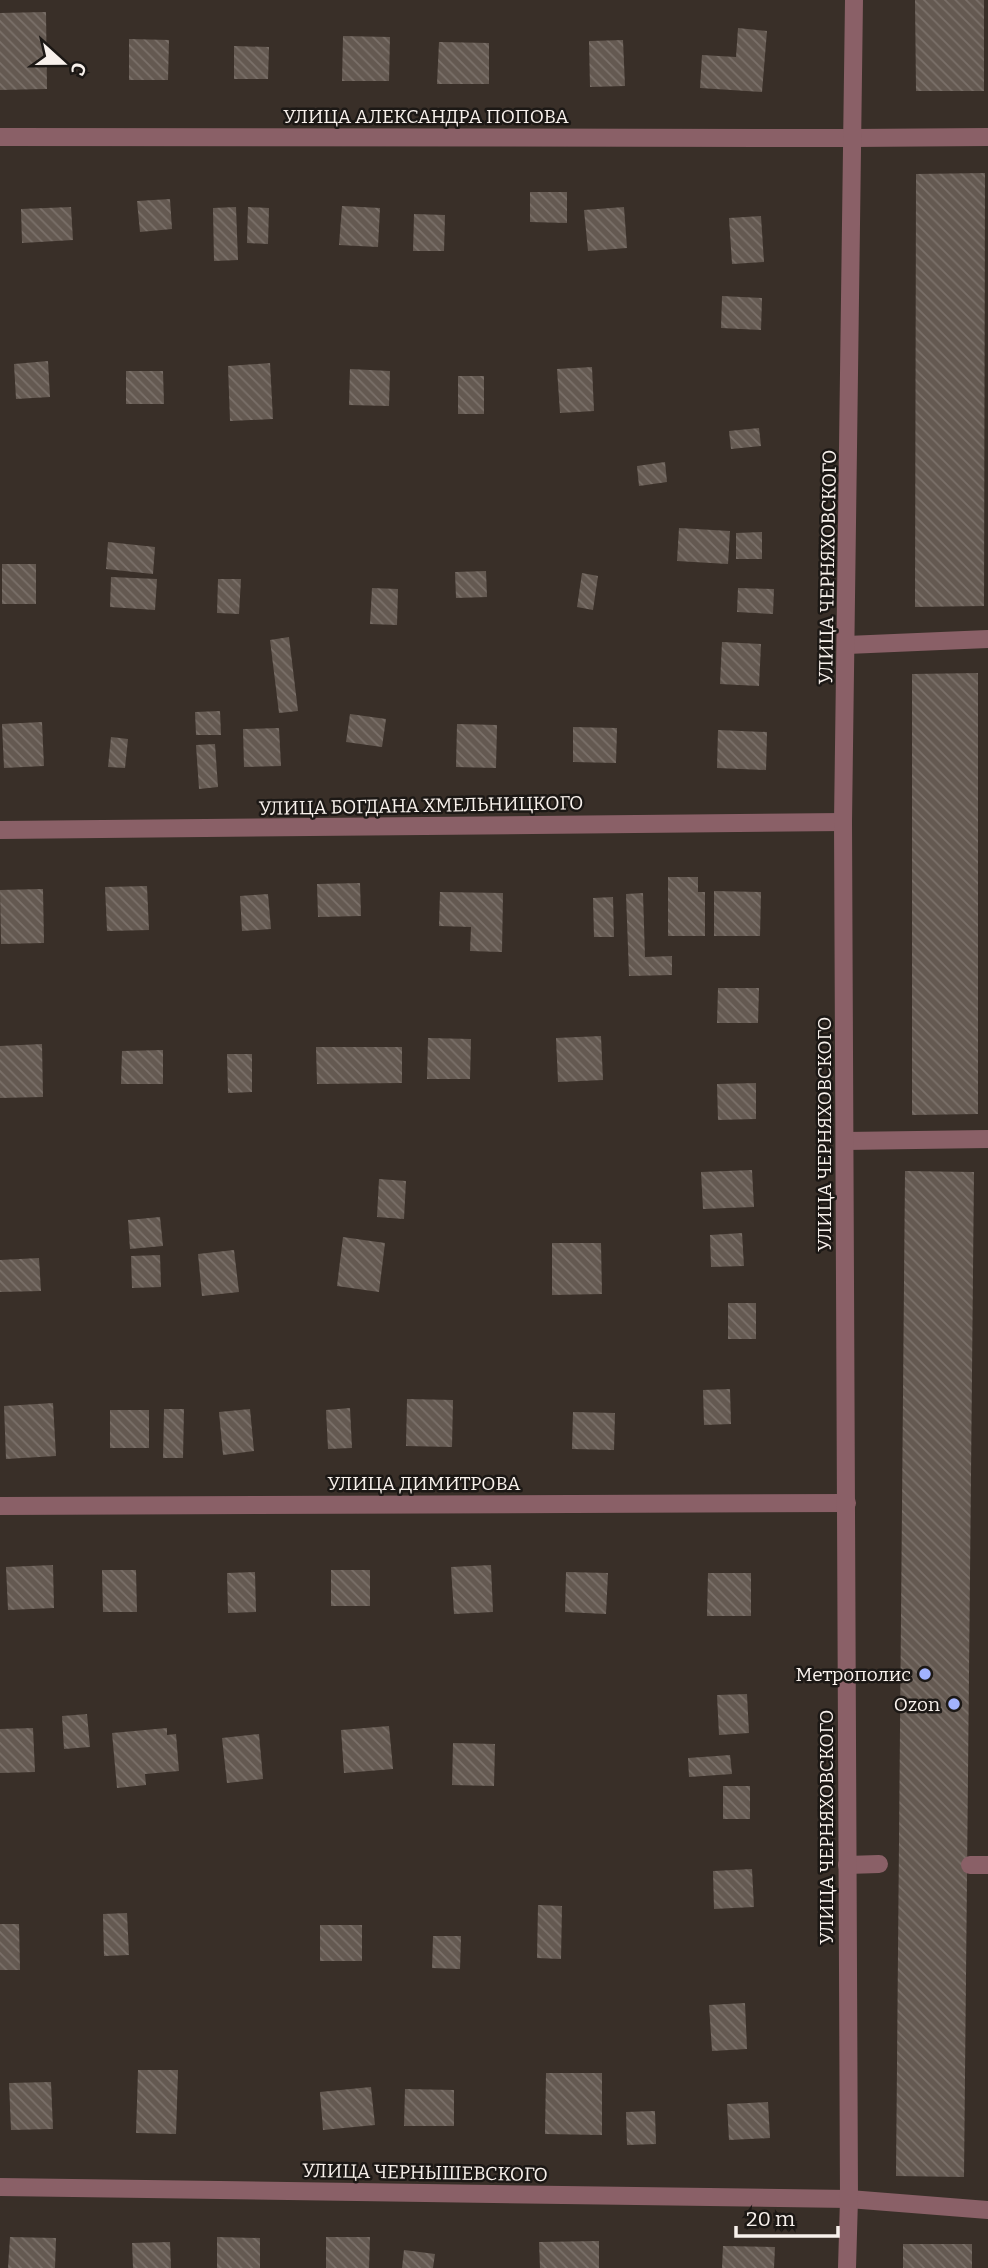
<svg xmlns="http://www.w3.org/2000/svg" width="988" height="2268" viewBox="0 0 988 2268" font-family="Bitter,serif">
  <defs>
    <pattern id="building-back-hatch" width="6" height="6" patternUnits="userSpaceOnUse" patternTransform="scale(1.75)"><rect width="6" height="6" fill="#645951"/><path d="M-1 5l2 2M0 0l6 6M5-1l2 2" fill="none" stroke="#7b716a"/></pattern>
  </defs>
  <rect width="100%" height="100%" fill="#392f28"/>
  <g fill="url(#building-back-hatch)">
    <polygon points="915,0 984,0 984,91 916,91"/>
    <polygon points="46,12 47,89 0,90 0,13"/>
    <polygon points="738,28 767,31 762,92 700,88 702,55 736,57"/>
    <polygon points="343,36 390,37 389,81 342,81"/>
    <polygon points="129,39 169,40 168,80 129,80"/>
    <polygon points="623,40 625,86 590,87 589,41"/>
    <polygon points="439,42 489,43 489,84 437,84"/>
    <polygon points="234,46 269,47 268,79 234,79"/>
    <polygon points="985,173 984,606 915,607 916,174"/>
    <polygon points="530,192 567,192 567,223 530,222"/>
    <polygon points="170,199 172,229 140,232 137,201"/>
    <polygon points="342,206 380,208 378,247 339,245"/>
    <polygon points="71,207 73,240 22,243 21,209"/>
    <polygon points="236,207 238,260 214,261 213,208"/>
    <polygon points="248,207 269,208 268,244 247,243"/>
    <polygon points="624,207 627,248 588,251 584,210"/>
    <polygon points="414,214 445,215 444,251 413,251"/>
    <polygon points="761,216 764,262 732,264 729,218"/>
    <polygon points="722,296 762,298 761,330 721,328"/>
    <polygon points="48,361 50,397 16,399 14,364"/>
    <polygon points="270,363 273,419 230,421 228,366"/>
    <polygon points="592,367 594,411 560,413 557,369"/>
    <polygon points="350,369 390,371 389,406 349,405"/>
    <polygon points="126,371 163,371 164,404 126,404"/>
    <rect x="458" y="376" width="26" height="38"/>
    <polygon points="759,428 761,446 731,449 729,431"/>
    <polygon points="665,462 667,482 639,486 637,466"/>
    <polygon points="679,528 730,531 728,564 677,561"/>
    <polygon points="762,532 762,559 736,559 736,533"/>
    <polygon points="108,542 155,547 153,574 106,569"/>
    <rect x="2" y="564" width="34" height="40"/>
    <polygon points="486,571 487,597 456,598 455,572"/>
    <polygon points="582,573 598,576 593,610 577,607"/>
    <polygon points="111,577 157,579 155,610 110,607"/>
    <polygon points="218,579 241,579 239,614 217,613"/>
    <polygon points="372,588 398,589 397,625 370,624"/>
    <polygon points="738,588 774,589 773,614 737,612"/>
    <polygon points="289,637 298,711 279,713 270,640"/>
    <polygon points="722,642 761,644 759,686 720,684"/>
    <polygon points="978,673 978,1114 912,1115 912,674"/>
    <polygon points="220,711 221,735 196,735 195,712"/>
    <polygon points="350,714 386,719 382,747 346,742"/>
    <polygon points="42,722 44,766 4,768 2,724"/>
    <polygon points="457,724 497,725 496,768 456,767"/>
    <polygon points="573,727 617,728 616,763 573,762"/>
    <polygon points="279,728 281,766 244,767 243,729"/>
    <polygon points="718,730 767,732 766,770 717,768"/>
    <polygon points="111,737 128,739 125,768 108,767"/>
    <polygon points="215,744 218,787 199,789 196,745"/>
    <polygon points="668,877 698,877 698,892 705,892 705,936 668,936"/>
    <polygon points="360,883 361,916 318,917 317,884"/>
    <polygon points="147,886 149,930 107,931 105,887"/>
    <polygon points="43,889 44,943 1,944 0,890"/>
    <polygon points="714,891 761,892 760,936 714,936"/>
    <polygon points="440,892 503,893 502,952 470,951 471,927 439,926"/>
    <polygon points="643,893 645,957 672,956 672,975 629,976 626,894"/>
    <polygon points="268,894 271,929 242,931 240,896"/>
    <polygon points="613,897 614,937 594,937 593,898"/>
    <polygon points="718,988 759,988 758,1023 717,1023"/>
    <polygon points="601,1036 603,1080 558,1082 556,1038"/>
    <polygon points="428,1038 471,1039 470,1079 427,1079"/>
    <polygon points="42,1044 43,1097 0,1098 0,1046"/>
    <polygon points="316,1047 402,1047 402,1083 317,1084"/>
    <polygon points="163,1050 163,1084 121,1084 122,1051"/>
    <polygon points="227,1054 252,1054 252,1092 228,1093"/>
    <polygon points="756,1083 756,1119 718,1120 717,1084"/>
    <polygon points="752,1170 754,1207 703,1209 701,1172"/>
    <polygon points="905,1171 974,1172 964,2177 896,2176"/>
    <polygon points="379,1179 406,1181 404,1219 377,1217"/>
    <polygon points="160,1217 163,1246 130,1249 128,1220"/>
    <polygon points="742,1233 744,1266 711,1267 710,1235"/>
    <polygon points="343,1237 385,1243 379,1292 337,1286"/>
    <polygon points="552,1243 601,1243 602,1294 552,1295"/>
    <polygon points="234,1250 239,1292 202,1296 198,1254"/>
    <polygon points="160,1255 161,1287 132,1288 131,1256"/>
    <polygon points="39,1258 41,1291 0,1292 0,1260"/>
    <rect x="728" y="1303" width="28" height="36"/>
    <polygon points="730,1389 731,1424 704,1425 703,1390"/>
    <polygon points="407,1399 453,1400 452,1447 406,1446"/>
    <polygon points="53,1403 56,1456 6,1459 4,1406"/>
    <polygon points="350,1408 352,1448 328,1449 326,1410"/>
    <polygon points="164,1409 184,1409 183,1458 163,1458"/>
    <polygon points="250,1409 254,1451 223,1455 219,1412"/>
    <rect x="110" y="1410" width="39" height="38"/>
    <polygon points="573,1412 615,1413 614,1450 572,1449"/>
    <polygon points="53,1565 54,1608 8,1610 6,1567"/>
    <polygon points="491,1565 493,1612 454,1614 451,1567"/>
    <polygon points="102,1570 136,1570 137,1612 103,1612"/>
    <rect x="331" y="1570" width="39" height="36"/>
    <polygon points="255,1572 256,1612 228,1613 227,1573"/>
    <polygon points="566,1572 608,1573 606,1614 565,1612"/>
    <polygon points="708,1573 751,1573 751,1616 707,1616"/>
    <polygon points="747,1694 749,1733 719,1735 717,1695"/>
    <polygon points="87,1714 90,1747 64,1749 62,1716"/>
    <polygon points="389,1726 393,1769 344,1773 341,1730"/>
    <polygon points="33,1728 35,1772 0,1773 0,1729"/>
    <polygon points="167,1728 167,1735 176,1734 179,1771 145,1774 146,1785 117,1788 112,1733"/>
    <polygon points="259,1734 263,1779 227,1783 222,1738"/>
    <polygon points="453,1743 495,1744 494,1786 452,1785"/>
    <polygon points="730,1755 732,1774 689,1777 688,1758"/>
    <rect x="723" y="1786" width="27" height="33"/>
    <polygon points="752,1869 754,1907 714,1909 713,1871"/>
    <polygon points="538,1905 562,1906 561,1959 537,1958"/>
    <polygon points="127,1913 129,1955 104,1956 103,1914"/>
    <polygon points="0,1924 19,1924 20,1970 0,1970"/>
    <rect x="320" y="1925" width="42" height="36"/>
    <polygon points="433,1936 461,1936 460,1969 432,1968"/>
    <polygon points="745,2003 747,2049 712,2051 709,2005"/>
    <polygon points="138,2070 178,2070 176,2134 136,2133"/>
    <polygon points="546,2073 602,2073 602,2135 545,2134"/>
    <polygon points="51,2082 53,2129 11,2130 9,2083"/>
    <polygon points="371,2087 375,2125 323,2130 320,2092"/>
    <polygon points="405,2089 454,2090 454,2126 404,2126"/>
    <polygon points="768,2102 770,2138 729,2140 727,2104"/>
    <polygon points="655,2111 656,2144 627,2145 626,2112"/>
    <polygon points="10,2237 56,2238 55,2268 8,2268"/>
    <polygon points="217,2237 260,2238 260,2268 217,2268"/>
    <polygon points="326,2237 370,2237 369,2268 326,2268"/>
    <polygon points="599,2241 599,2268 540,2268 539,2242"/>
    <polygon points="170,2242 171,2268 133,2268 132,2243"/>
    <rect x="903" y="2244" width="69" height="24"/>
    <polygon points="723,2246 775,2247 774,2268 722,2268"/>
    <polygon points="404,2250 435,2254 433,2268 402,2268"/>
  </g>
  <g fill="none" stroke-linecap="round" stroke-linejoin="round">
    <g stroke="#8a6067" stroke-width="18">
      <polyline points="853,138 988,137"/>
      <polyline points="847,645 988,639"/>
      <polyline points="845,1141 988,1139"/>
      <polyline points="847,1865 879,1864"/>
      <polyline points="970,1865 988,1865"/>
      <polyline points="849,2199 988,2210"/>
    </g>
    <g stroke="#8a6067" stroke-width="18">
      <polyline points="0,137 853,138"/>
      <polyline points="0,830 843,822"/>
      <polyline points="0,1506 847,1503"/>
      <polyline points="0,2187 849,2199"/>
    </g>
    <polyline stroke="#8a6067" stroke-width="18" points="847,2268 849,2199 843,822 854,0"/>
  </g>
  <g fill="#a2b2fd" stroke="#1c1815" stroke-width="2.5">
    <circle cx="925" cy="1674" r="7"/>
    <circle cx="954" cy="1704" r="7"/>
  </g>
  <g text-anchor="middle" stroke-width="5" stroke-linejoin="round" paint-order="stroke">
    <g font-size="19" fill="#f8f1ec" stroke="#1c1815">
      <text x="426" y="123">УЛИЦА АЛЕКСАНДРА ПОПОВА</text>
      <text transform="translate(827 567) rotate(-89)" y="7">УЛИЦА ЧЕРНЯХОВСКОГО</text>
      <text transform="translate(421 805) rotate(-1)" y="7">УЛИЦА БОГДАНА ХМЕЛЬНИЦКОГО</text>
      <text transform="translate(824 1134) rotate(-90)" y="7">УЛИЦА ЧЕРНЯХОВСКОГО</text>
      <text x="424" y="1490">УЛИЦА ДИМИТРОВА</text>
      <text transform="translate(826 1827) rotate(-90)" y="7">УЛИЦА ЧЕРНЯХОВСКОГО</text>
      <text transform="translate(425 2172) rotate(1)" y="7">УЛИЦА ЧЕРНЫШЕВСКОГО</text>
    </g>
    <g font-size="19" fill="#f8f1ec" stroke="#1c1815" text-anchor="end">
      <text x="911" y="1681">Метрополис</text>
      <text x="940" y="1711">Ozon</text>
    </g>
  </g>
  <g transform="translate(63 63) rotate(111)" stroke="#1c1815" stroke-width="5" paint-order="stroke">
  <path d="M0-5L12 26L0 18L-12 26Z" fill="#f8f1ec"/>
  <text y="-10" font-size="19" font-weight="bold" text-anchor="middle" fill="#f8f1ec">С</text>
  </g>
  <path d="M736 2226v10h102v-10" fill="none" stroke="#f8f1ec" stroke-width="3.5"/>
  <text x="746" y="2226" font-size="21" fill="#f8f1ec" stroke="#1c1815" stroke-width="5" paint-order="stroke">20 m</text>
</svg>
